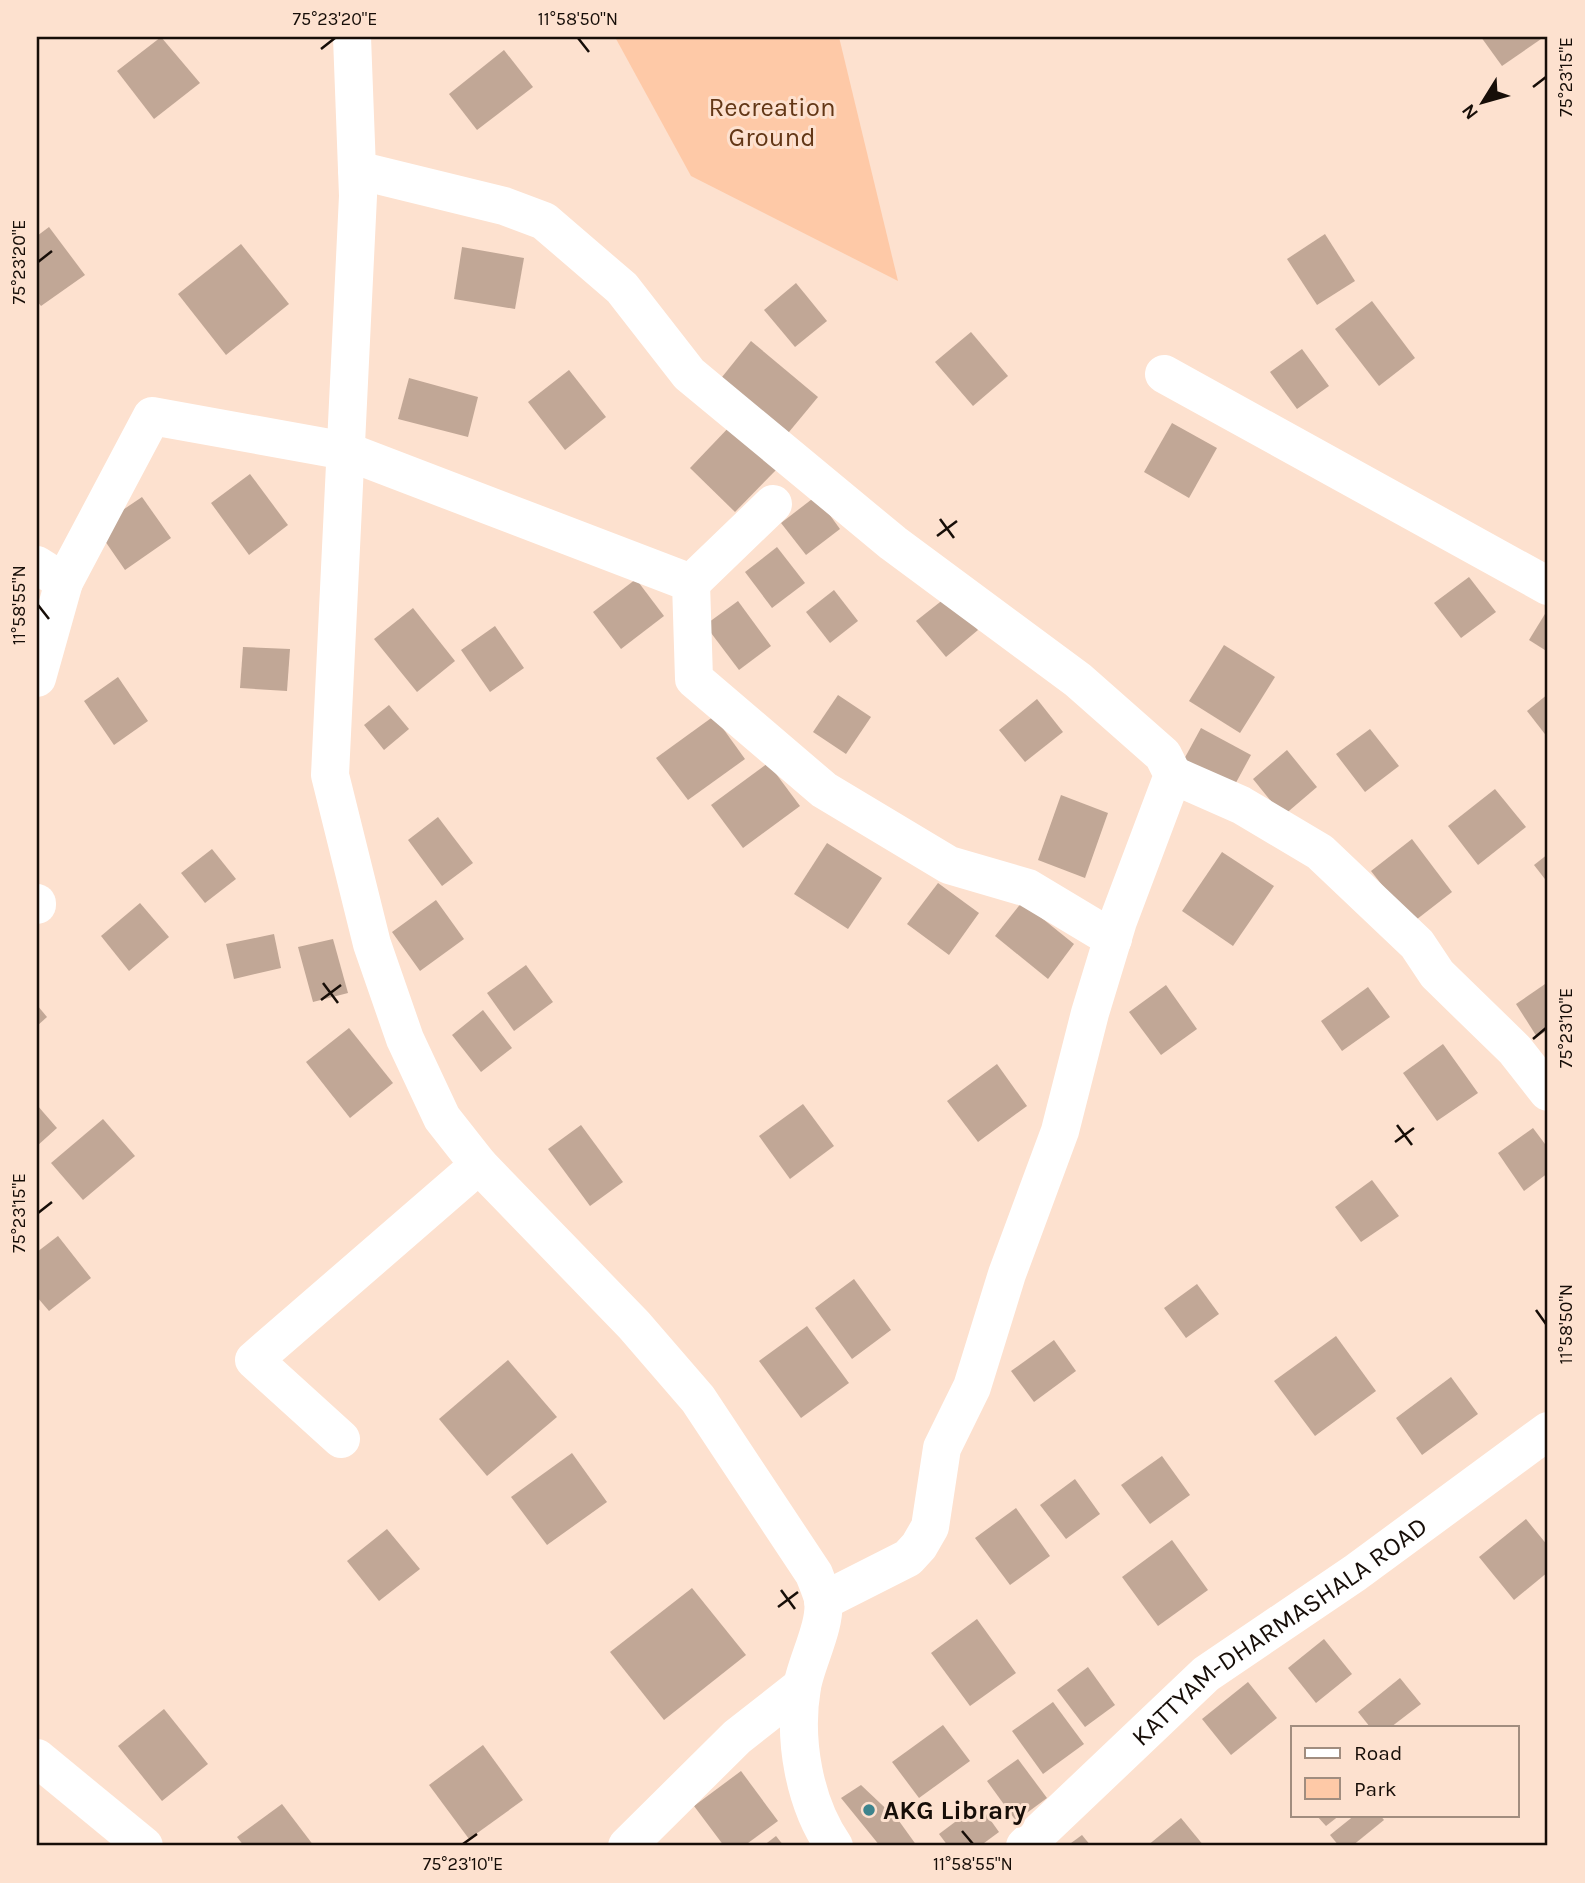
<svg xmlns="http://www.w3.org/2000/svg" width="1585" height="1883" viewBox="0 0 1585 1883" font-family="Karla,sans-serif">
  <rect width="100%" height="100%" fill="#fde1cf"/>
  <polygon fill="#fec9a7" points="615,37 839,37 898,281 691,176"/>
  <g fill="#c1a796">
    <polygon points="161,37 200,83 154,119 117,71"/>
    <polygon points="1481,37 1544,37 1502,66"/>
    <polygon points="504,50 533,87 477,130 449,94"/>
    <polygon points="49,227 85,275 41,306 37,301 37,236"/>
    <polygon points="1325,234 1355,281 1317,305 1287,259"/>
    <polygon points="241,244 289,304 226,355 178,294"/>
    <polygon points="462,247 524,258 515,309 454,299"/>
    <polygon points="796,283 827,321 795,347 764,310"/>
    <polygon points="1372,301 1415,358 1379,386 1335,329"/>
    <polygon points="971,332 1008,376 973,406 935,362"/>
    <polygon points="751,341 818,397 784,438 718,382"/>
    <polygon points="1302,349 1329,386 1297,409 1270,372"/>
    <polygon points="569,370 606,417 565,450 528,402"/>
    <polygon points="409,378 478,397 468,437 398,419"/>
    <polygon points="1172,423 1217,448 1189,498 1144,472"/>
    <polygon points="732,424 777,469 735,512 690,468"/>
    <polygon points="250,474 288,525 249,555 211,503"/>
    <polygon points="816,496 840,529 806,555 781,523"/>
    <polygon points="142,497 171,538 125,570 96,528"/>
    <polygon points="777,547 805,583 772,608 745,572"/>
    <polygon points="1469,577 1496,612 1461,638 1434,603"/>
    <polygon points="636,579 664,616 621,649 593,612"/>
    <polygon points="834,590 858,621 830,643 806,612"/>
    <polygon points="949,595 978,630 946,657 916,621"/>
    <polygon points="738,601 771,646 739,670 705,625"/>
    <polygon points="413,608 455,661 417,692 374,639"/>
    <polygon points="1548,609 1548,652 1529,640"/>
    <polygon points="495,626 524,668 490,692 461,650"/>
    <polygon points="1224,645 1275,677 1240,733 1189,701"/>
    <polygon points="243,647 290,649 287,691 240,688"/>
    <polygon points="118,677 148,721 114,745 84,701"/>
    <polygon points="1548,694 1548,738 1527,711"/>
    <polygon points="838,695 871,717 846,754 813,732"/>
    <polygon points="1037,699 1063,732 1025,762 999,730"/>
    <polygon points="389,705 409,729 384,750 364,725"/>
    <polygon points="714,716 745,759 688,800 656,758"/>
    <polygon points="1201,728 1251,755 1232,790 1182,763"/>
    <polygon points="1370,729 1399,766 1365,792 1336,754"/>
    <polygon points="1287,750 1317,787 1283,816 1253,779"/>
    <polygon points="768,763 800,806 743,848 711,805"/>
    <polygon points="1495,789 1526,827 1478,865 1448,826"/>
    <polygon points="1061,795 1108,813 1085,878 1038,860"/>
    <polygon points="438,817 473,863 442,886 408,840"/>
    <polygon points="1412,839 1452,892 1412,923 1371,871"/>
    <polygon points="827,843 882,878 848,929 794,894"/>
    <polygon points="212,849 236,879 205,903 181,873"/>
    <polygon points="1222,852 1274,886 1233,946 1182,911"/>
    <polygon points="1548,854 1548,883 1534,865"/>
    <polygon points="938,883 979,913 949,955 907,924"/>
    <polygon points="436,900 464,939 420,971 392,932"/>
    <polygon points="1022,902 1074,944 1048,979 995,936"/>
    <polygon points="140,903 169,937 129,971 101,936"/>
    <polygon points="274,934 281,968 234,979 226,944"/>
    <polygon points="333,939 348,993 313,1002 298,947"/>
    <polygon points="526,965 553,1002 514,1031 487,993"/>
    <polygon points="1548,982 1548,1030 1537,1037 1516,1004"/>
    <polygon points="1166,985 1197,1029 1161,1055 1129,1012"/>
    <polygon points="1368,987 1390,1017 1342,1051 1321,1021"/>
    <polygon points="37,1005 47,1017 37,1026"/>
    <polygon points="483,1010 512,1048 481,1072 452,1035"/>
    <polygon points="349,1028 393,1083 350,1118 306,1062"/>
    <polygon points="1443,1044 1478,1093 1437,1121 1403,1073"/>
    <polygon points="997,1064 1027,1106 978,1142 947,1101"/>
    <polygon points="803,1104 834,1146 790,1179 759,1136"/>
    <polygon points="37,1105 57,1128 37,1146"/>
    <polygon points="103,1119 135,1156 83,1200 51,1163"/>
    <polygon points="581,1125 623,1182 590,1206 548,1149"/>
    <polygon points="1533,1128 1548,1148 1548,1173 1524,1191 1498,1153"/>
    <polygon points="1372,1180 1399,1216 1361,1242 1335,1207"/>
    <polygon points="58,1236 91,1278 49,1311 37,1297 37,1252"/>
    <polygon points="854,1279 891,1330 852,1359 815,1308"/>
    <polygon points="1197,1284 1219,1314 1186,1338 1164,1308"/>
    <polygon points="807,1326 849,1383 801,1418 759,1361"/>
    <polygon points="1336,1336 1376,1391 1315,1436 1274,1381"/>
    <polygon points="1054,1340 1076,1371 1034,1402 1011,1371"/>
    <polygon points="508,1360 557,1417 487,1476 439,1419"/>
    <polygon points="1451,1377 1478,1414 1422,1455 1396,1418"/>
    <polygon points="572,1453 607,1502 547,1545 511,1497"/>
    <polygon points="1162,1456 1190,1495 1150,1524 1121,1485"/>
    <polygon points="1075,1479 1100,1514 1066,1539 1040,1505"/>
    <polygon points="1016,1508 1050,1556 1010,1585 975,1538"/>
    <polygon points="1526,1519 1548,1546 1548,1572 1514,1600 1479,1557"/>
    <polygon points="387,1529 420,1569 379,1601 347,1561"/>
    <polygon points="1172,1540 1208,1590 1158,1626 1122,1577"/>
    <polygon points="692,1588 746,1655 664,1720 610,1652"/>
    <polygon points="977,1619 1016,1673 970,1706 931,1653"/>
    <polygon points="1324,1639 1352,1674 1316,1703 1288,1668"/>
    <polygon points="1088,1667 1115,1705 1085,1727 1057,1690"/>
    <polygon points="1400,1678 1421,1704 1391,1727 1370,1727 1358,1712"/>
    <polygon points="1248,1682 1277,1718 1231,1755 1202,1719"/>
    <polygon points="1053,1702 1084,1744 1043,1774 1012,1731"/>
    <polygon points="164,1709 208,1764 162,1801 118,1746"/>
    <polygon points="943,1725 970,1761 919,1798 892,1762"/>
    <polygon points="483,1745 523,1800 469,1839 429,1785"/>
    <polygon points="1018,1759 1047,1798 1016,1821 987,1781"/>
    <polygon points="741,1771 778,1821 744,1846 724,1846 694,1806"/>
    <polygon points="861,1785 899,1821 917,1846 880,1846 841,1798"/>
    <polygon points="282,1804 314,1846 244,1846 237,1837"/>
    <polygon points="979,1804 999,1832 980,1846 948,1846 939,1834"/>
    <polygon points="1316,1815 1340,1815 1326,1826"/>
    <polygon points="1355,1815 1380,1815 1384,1820 1352,1846 1339,1846 1330,1835"/>
    <polygon points="1181,1818 1204,1846 1147,1846"/>
    <polygon points="1082,1835 1091,1846 1067,1846"/>
    <polygon points="776,1836 784,1846 763,1846"/>
  </g>
  <g fill="none" stroke-linecap="round" stroke-linejoin="round">
    <g stroke="#fff" stroke-width="38">
      <path d="M352 37 358 196 330 775 372 944 405 1039 442 1118 479 1165 634 1325 698 1399 814 1574C817 1582 821 1591 823 1599 827 1625 806 1662 802 1687 793 1739 804 1803 834 1846"/>
      <polyline points="357,170 504,206 544,221 622,288 689,374 893,543 1078,680 1163,755 1173,775 1118,921 1090,1013 1060,1131 1007,1274 972,1387 942,1448 930,1527 919,1546 908,1558 823,1601"/>
      <polyline points="1164,374 1548,586"/>
      <polyline points="37,565 64,582 37,678"/>
      <polyline points="64,582 152,416 346,451 691,583 694,679 824,790 949,865 1028,888 1113,939"/>
      <polyline points="691,583 773,504"/>
      <polyline points="1173,775 1241,805 1320,852 1417,944 1437,974 1515,1050 1548,1092"/>
      <polyline points="37,903 37,905"/>
      <polyline points="341,1439 254,1360 479,1165"/>
      <polyline points="37,1758 144,1846"/>
      <polyline points="627,1846 737,1737 802,1686"/>
      <path id="s1" d="M1025 1846 1206 1674 1355 1573 1548 1431"/>
    </g>
  </g>
  <path fill="none" stroke="#170e08" stroke-width="2.5" d="M578 38 589 52M321 49 335 38M1533 87 1546 77M38 262 52 251M940 519 954 538M937 536 957 521M38 605 49 619M323 983 338 1003M321 1000 341 985M1533 1039 1546 1028M1397 1125 1412 1145M1395 1142 1414 1128M38 1213 52 1202M1536 1310 1546 1324M781 1590 795 1609M778 1607 798 1592M962 1831 973 1844M463 1844 477 1834"/>
  <circle fill="#3d848d" stroke="#fde1cf" stroke-width="2.5" cx="869" cy="1810" r="7"/>
  <g text-anchor="middle" stroke-width="6" stroke-linejoin="round" paint-order="stroke">
    <g font-size="26" fill="#633716" stroke="#fde1cf">
      <text x="772" y="116">Recreation<tspan x="772" dy="30">Ground</tspan></text>
    </g>
    <g font-size="26" fill="#170e08" stroke="#fde1cf">
      <text dy="9" stroke="none"><textPath href="#s1" startOffset="334">KATTYAM-DHARMASHALA ROAD</textPath></text>
    </g>
    <g font-size="26" font-weight="bold" fill="#170e08" stroke="#fde1cf" text-anchor="start">
      <text x="883" y="1819">AKG Library</text>
    </g>
  </g>
  <rect width="1585" height="1883" fill="none" stroke="#fde1cf" stroke-width="77"/>
  <rect x="1291" y="1726" width="228" height="91" fill="#fde1cf" stroke="#a18d7f" stroke-width="2"/>
  <rect x="1305" y="1748" width="35" height="10" fill="#ffffff" stroke="#a18d7f" stroke-width="2"/>
  <text x="1354" y="1760" font-size="21" fill="#170e08">Road</text>
  <rect x="1305" y="1778" width="35" height="21" fill="#fec9a7" stroke="#a18d7f" stroke-width="2"/>
  <text x="1354" y="1796" font-size="21" fill="#170e08">Park</text>
  <g transform="translate(1483 102) rotate(233)" stroke="#fde1cf" stroke-width="5" paint-order="stroke">
  <path d="M0-5L12 26L0 18L-12 26Z" fill="#170e08"/>
  <text y="-10" font-size="19" font-weight="bold" text-anchor="middle" fill="#170e08">N</text>
  </g>
  <rect x="38" y="38" width="1508" height="1806" fill="none" stroke="#170e08" stroke-width="2.5"/>
  <g font-size="18" text-anchor="middle" fill="#170e08">
    <text x="335" y="25">75°23'20"E</text>
    <text x="578" y="25">11°58'50"N</text>
    <text transform="translate(1566 77) rotate(-90)" y="6">75°23'15"E</text>
    <text transform="translate(19 262) rotate(-90)" y="6">75°23'20"E</text>
    <text transform="translate(19 605) rotate(-90)" y="6">11°58'55"N</text>
    <text transform="translate(1566 1028) rotate(-90)" y="6">75°23'10"E</text>
    <text transform="translate(19 1213) rotate(-90)" y="6">75°23'15"E</text>
    <text transform="translate(1566 1324) rotate(-90)" y="6">11°58'50"N</text>
    <text x="463" y="1870">75°23'10"E</text>
    <text x="973" y="1870">11°58'55"N</text>
  </g>
</svg>
